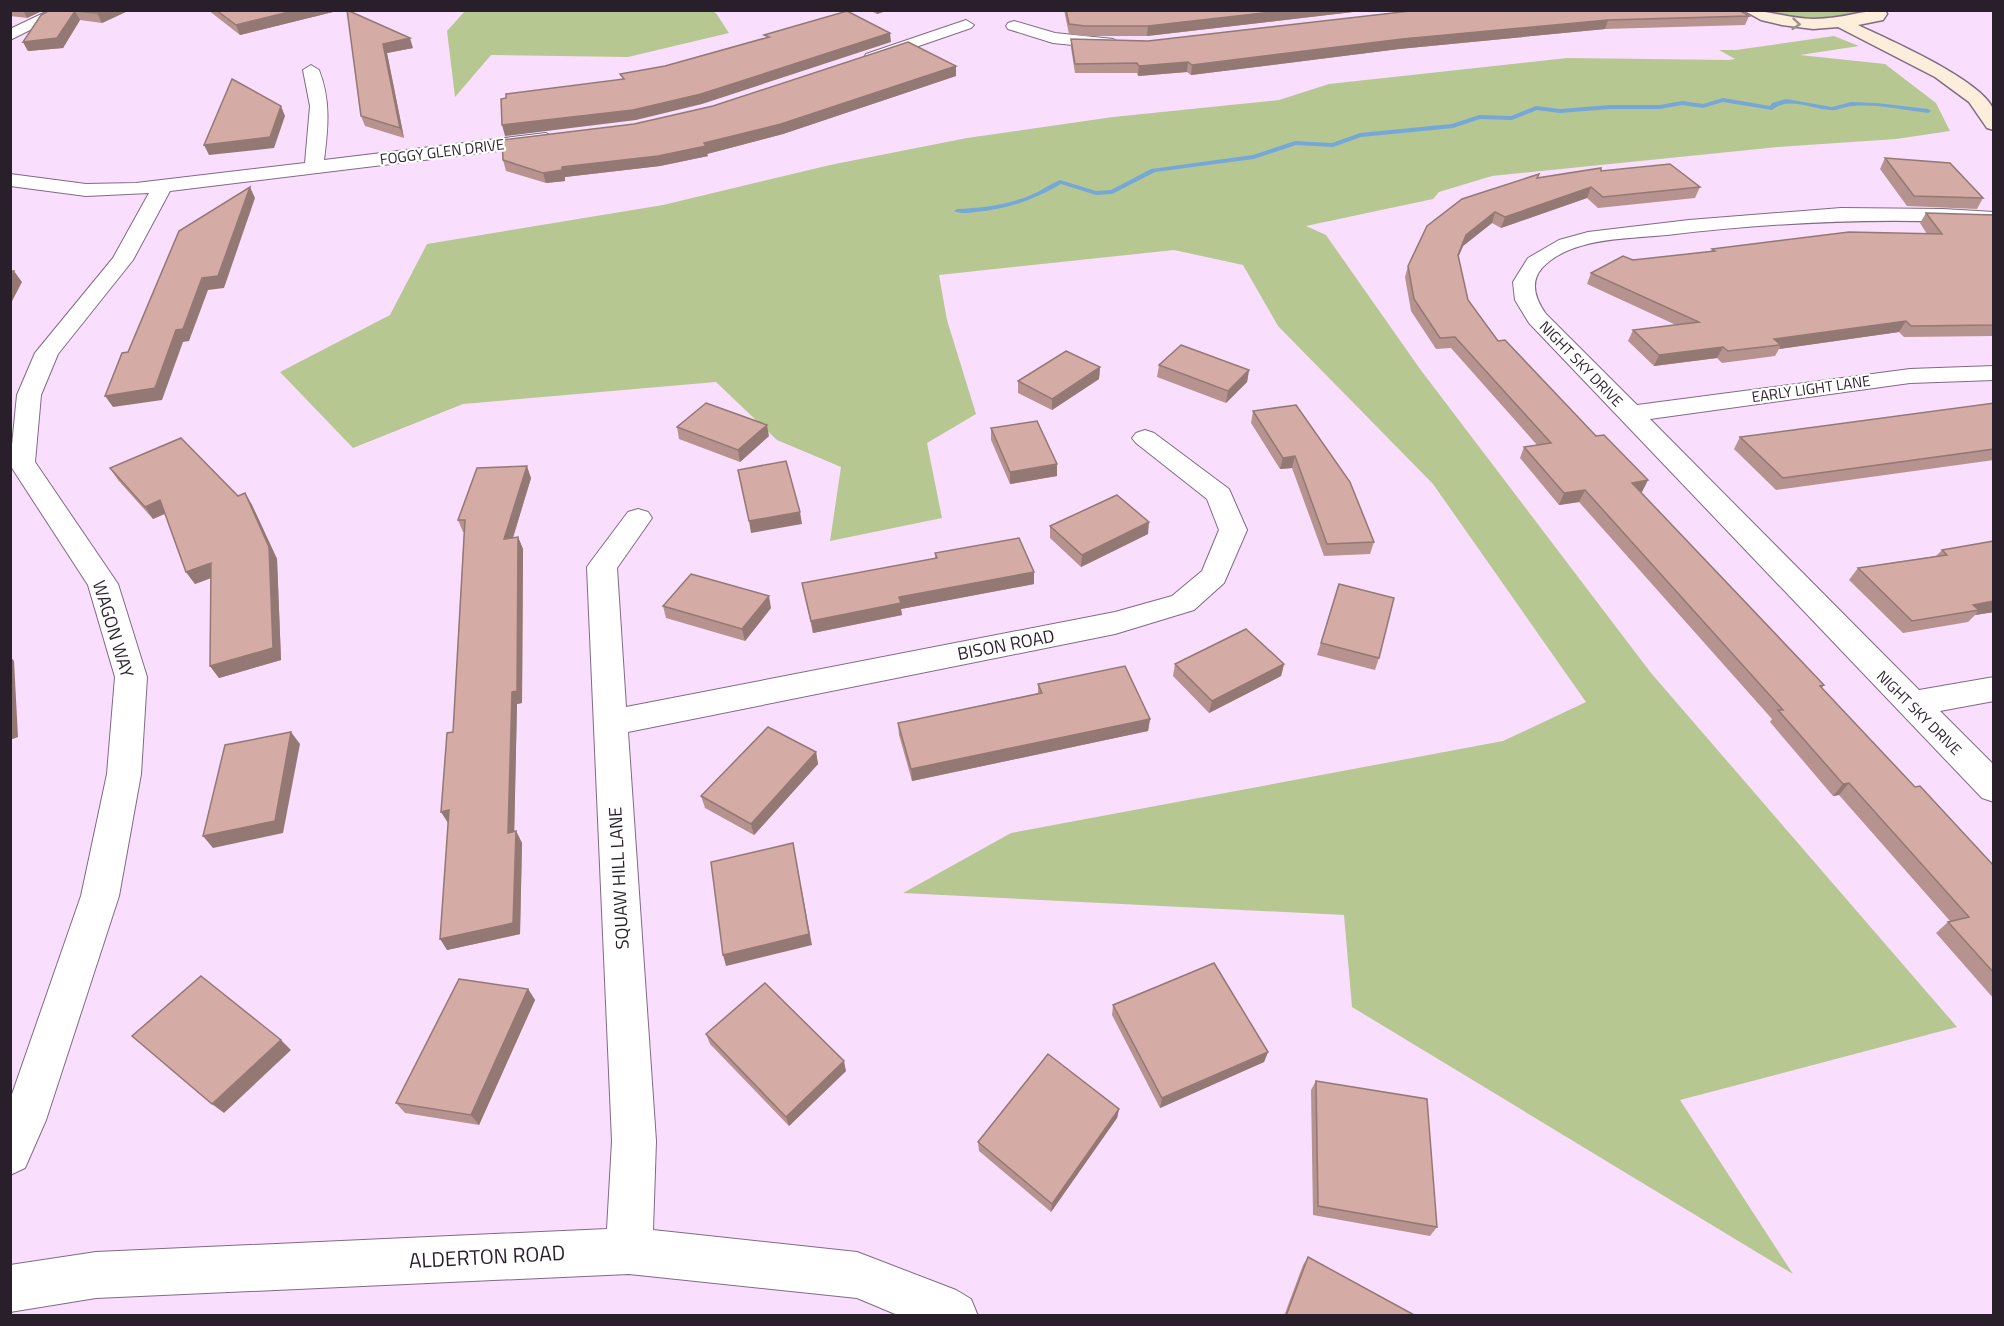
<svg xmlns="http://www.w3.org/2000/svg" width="2004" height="1326" viewBox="0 0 2004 1326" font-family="'Titillium Web',sans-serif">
  <rect width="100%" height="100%" fill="#f9dffd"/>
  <g fill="#b7c792">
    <polygon points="710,10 716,13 729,33 628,57 491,55 455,97 447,31 465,11"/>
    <path d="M1762 11H1864L1863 14C1829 19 1794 27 1762 11Z"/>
    <polygon points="1834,36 1859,46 1800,55 1885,64 1936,103 1950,131 1896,139 1778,147 1492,176 1439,192 1433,199 1306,226 1326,235 1420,369 1651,673 1957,1027 1680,1100 1793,1274 1352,1007 1344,915 903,893 1011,833 1503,741 1586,702 1433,484 1278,326 1243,265 1174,250 939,275 947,320 976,414 927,443 942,518 830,541 841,467 777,440 716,382 463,404 353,448 280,372 390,315 427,244 663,205 830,165 967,138 1113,117 1279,100 1329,84 1567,58 1729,60 1735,59 1719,50 1736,50"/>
  </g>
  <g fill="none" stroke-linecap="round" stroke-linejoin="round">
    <path fill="#75a8d9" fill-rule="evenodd" d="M1723 98 1770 106 1772 103 1786 99 1832 107 1851 102 1877 103 1928 109 1931 111 1928 113C1903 110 1878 104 1853 106 1845 106 1838 111 1830 110 1810 109 1789 96 1772 110L1723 102 1703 108 1682 105 1660 109H1610L1560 113 1537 110 1512 120 1480 119 1453 128 1361 137 1333 147 1296 145 1254 159 1155 172 1112 194 1096 195 1061 184C1034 200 1007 209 976 212 969 213 960 214 954 211L957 209C982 208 1007 205 1031 195 1041 191 1050 184 1060 180L1096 191 1111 190 1151 169 1253 155 1295 141 1332 143 1360 133 1452 124 1479 115 1511 116 1536 106 1560 109 1610 105H1660L1682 101 1703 104Z"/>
    <defs>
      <g id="street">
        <polygon points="50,10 70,10 10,40 10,29"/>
        <polygon points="966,20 974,25 971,28 878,60 866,60 864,57 866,54"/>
        <polygon points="1014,21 1055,33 1113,39 1121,44 1113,49 1053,43 1008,29 1006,26 1008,23"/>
        <path d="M311 65 319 70C331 100 328 129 324 160L546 133 555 139 546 145 170 191 133 260 58 354 41 395 35 462 118 584 147 677 141 774 119 896 46 1120 25 1168 10 1175V1100L81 896 107 774 115 677 88 585 10 465 17 395 35 353 113 258 149 193 86 196 10 186V174L86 184 136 183 305 163 310 106 303 70Z"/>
        <path d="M1841 208 1943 209 1994 212V224C1884 217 1776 222 1667 235 1628 239 1571 237 1542 268 1529 283 1536 300 1546 314L1637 405 1910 369 1994 366V380L1910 383 1650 419 1919 690 1994 677V701L1940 711 1994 765V802L1982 798 1529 323 1515 300 1513 282 1528 258 1559 240 1588 232 1689 220Z"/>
        <polygon points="1145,430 1154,433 1229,489 1247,530 1224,583 1194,610 1115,634 628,732 656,1141 653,1230 857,1252 956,1290 971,1299 978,1316 900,1316 857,1298 629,1274 96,1298 10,1312 10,1265 96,1252 607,1229 612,1141 587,567 592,560 628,512 638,509 648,512 652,518 617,568 626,707 1115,612 1172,596 1202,571 1219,530 1207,499 1136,443 1132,438 1136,433"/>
      </g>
      <path id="secondary" d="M1743 10C1768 10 1790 19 1814 19 1841 19 1864 10 1885 10L1887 14 1883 20 1858 25C1887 39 1985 81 1994 111 1995 116 1994 124 1994 130L1987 128 1969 102 1935 77 1838 27 1813 29 1782 25 1761 20Z"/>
    </defs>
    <use href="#street" stroke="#816a84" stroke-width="2"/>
    <use href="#secondary" stroke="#816a84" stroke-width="3"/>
    <use href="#street" fill="#fff" fill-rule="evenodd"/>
    <use href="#secondary" fill="#fceeda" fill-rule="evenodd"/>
  </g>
  <g fill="#b6938e">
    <polygon points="10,10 44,10 27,18 10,16"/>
    <polygon points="50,10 130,10 102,23 80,20 63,48 28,51 23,42"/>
    <polygon points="208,10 333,10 333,12 240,35"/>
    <polygon points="347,10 413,48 387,53 404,138 365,126 361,116"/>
    <polygon points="869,10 889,10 877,14"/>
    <polygon points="1064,10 1370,10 1147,36 1084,36 1069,34"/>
    <polygon points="1419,10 1749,16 1745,25 1605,29 1399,49 1191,75 1187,72 1138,76 1137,73 1075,73 1071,48 1071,39 1148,41"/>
    <polygon points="956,66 956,76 783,134 707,154 708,156 660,166 565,177 565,181 546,183 506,171 503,160 634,124 713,106"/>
    <polygon points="1885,158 1983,198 1977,209 1907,206 1880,169"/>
    <polygon points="1601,171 1700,187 1695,198 1598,208 1587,198 1501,228 1492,223 1463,246 1458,258 1468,300 1498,341 1596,436 1648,480 1641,493 1824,685 1822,688 1915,787 1994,866 1994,999 1936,933 1948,922 1950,921 1839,795 1833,796 1770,722 1772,719 1579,502 1559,505 1520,458 1524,447 1537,445 1451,348 1436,349 1411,311 1405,277 1408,266 1537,178"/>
    <polygon points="1926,213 1994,215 1994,336 1904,337 1899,332 1779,349 1775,356 1722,363 1717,358 1654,366 1628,341 1633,330 1676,325 1587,284 1591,273 1711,252 1712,249 1927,234 1920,223"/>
    <polygon points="1159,365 1249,370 1247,382 1226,403 1157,377"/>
    <polygon points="1100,367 1099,379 1052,410 1018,393 1018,381"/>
    <polygon points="1994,403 1994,460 1776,490 1734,449 1740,437"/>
    <polygon points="1253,411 1374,542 1370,554 1324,556 1292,468 1280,469 1251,423"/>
    <polygon points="677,427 769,436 740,462 679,439"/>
    <polygon points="991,428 1057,476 1010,484 991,440"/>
    <polygon points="110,468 238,496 245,493 252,505 277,559 281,660 219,678 210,666 211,578 195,584 186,572 165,514 153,519 118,480"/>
    <polygon points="531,478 513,537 518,537 523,549 522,703 517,704 514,832 516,831 522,843 520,934 447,950 448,823 464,532 463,532 458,520"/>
    <polygon points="1050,526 1148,534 1081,567 1050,538"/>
    <polygon points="1994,541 1994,612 1975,615 1968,622 1903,633 1849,580 1858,568 1936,556 1942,550"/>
    <polygon points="935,553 1034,572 1034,584 901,609 902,615 813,633 802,583 935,559"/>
    <polygon points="1339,584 1379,658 1375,670 1317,655"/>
    <polygon points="663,606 771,608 745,641 666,618"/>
    <polygon points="1175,664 1284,664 1281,676 1209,713 1173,676"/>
    <polygon points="1038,684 1150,719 1148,731 912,781 899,735 898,723 1038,693"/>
    <polygon points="816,752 818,764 754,835 705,808 701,796"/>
    <polygon points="528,989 535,1000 479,1125 405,1113 396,1103"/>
    <polygon points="1113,1005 1268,1052 1264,1062 1160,1108 1112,1015"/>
    <polygon points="706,1034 846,1071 789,1126 710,1044"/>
    <polygon points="1316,1081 1437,1227 1430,1236 1313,1215 1311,1090"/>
    <polygon points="1119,1109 1117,1118 1051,1212 979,1151 978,1142"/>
    <polygon points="1308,1257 1416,1316 1284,1316 1303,1265"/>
  </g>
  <g fill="#947874">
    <polygon points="23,10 44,10 27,18"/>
    <polygon points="104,10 130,10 102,23 97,13"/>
    <polygon points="297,10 333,10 333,12 240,35 236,25"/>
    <polygon points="876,10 889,10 877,14"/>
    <polygon points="1289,10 1370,10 1147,36 1148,26"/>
    <polygon points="75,11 80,20 63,48 28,51 23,42"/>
    <polygon points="1608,20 1605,29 1399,49 1191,75 1192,65 1402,39"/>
    <polygon points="890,33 891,42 702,104 636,120 505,136 502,125"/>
    <polygon points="410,38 413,48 387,53 404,138 400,128 383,44"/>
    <polygon points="1188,62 1187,72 1138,76 1139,66"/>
    <polygon points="956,66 956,76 783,134 707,154 708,156 660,166 565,177 565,181 546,183 543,173 562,167 704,143"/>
    <polygon points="281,106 285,116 274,148 209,155 204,145"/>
    <polygon points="250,187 255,198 224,288 208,290 189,341 183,342 162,400 113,407 105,396 176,330"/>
    <polygon points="1591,187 1587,198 1501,228 1505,217"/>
    <polygon points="1495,212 1492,223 1463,246 1454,267 1458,255 1466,235"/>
    <polygon points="14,271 22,282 10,305 10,278"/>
    <polygon points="1906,321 1899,332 1779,349 1781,345 1774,339"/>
    <polygon points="1723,347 1717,358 1654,366 1659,355"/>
    <polygon points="1100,367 1099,379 1052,410 1052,399"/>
    <polygon points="1249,370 1247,382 1226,403 1228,391"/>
    <polygon points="767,425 769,436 740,462 738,450"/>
    <polygon points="1295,456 1292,468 1280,469 1283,458"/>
    <polygon points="1057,464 1057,476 1010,484 1010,472"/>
    <polygon points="527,466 531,478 509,551 504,539"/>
    <polygon points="1648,480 1642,492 1626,495 1632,483"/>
    <polygon points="1585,490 1579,502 1559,505 1564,493"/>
    <polygon points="245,493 252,505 277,559 281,660 219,678 210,666"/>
    <polygon points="160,500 168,512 153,519 145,507"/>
    <polygon points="800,512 802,524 751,533 749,521"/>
    <polygon points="1149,522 1148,534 1081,567 1082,555"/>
    <polygon points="518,537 523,549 522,703 517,704 514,844 508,833 512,692"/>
    <polygon points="211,563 219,575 195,584 186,572"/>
    <polygon points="1034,572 1034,584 901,609 902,615 813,633 811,621 899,597"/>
    <polygon points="769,596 771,608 745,641 742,629"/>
    <polygon points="1994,601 1994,612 1975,615 1979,610 1973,605"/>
    <polygon points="10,656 14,661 18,737 10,740"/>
    <polygon points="1284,664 1281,676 1209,713 1212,701"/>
    <polygon points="1150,719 1148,731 912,781 911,769"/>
    <polygon points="291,732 300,744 283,833 213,848 203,836"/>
    <polygon points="816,752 818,764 754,835 751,824"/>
    <polygon points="1849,783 1839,795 1833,796 1843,784"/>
    <polygon points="449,810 448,823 441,812"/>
    <polygon points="516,831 522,843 520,934 447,950 440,939"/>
    <polygon points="793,843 812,945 726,966 723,955"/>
    <polygon points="528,989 535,1000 479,1125 471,1115"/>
    <polygon points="281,1040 291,1050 224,1113 212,1104"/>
    <polygon points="1268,1052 1264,1062 1160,1108 1162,1098"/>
    <polygon points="844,1061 846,1071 789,1126 786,1117"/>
    <polygon points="1119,1109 1117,1118 1051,1212 1052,1204"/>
  </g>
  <g fill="#d4aba5" stroke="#947874" stroke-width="1.5">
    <polygon points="50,10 104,10 97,13 75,11 57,38 23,42 41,15"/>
    <polygon points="216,10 297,10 236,25"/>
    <polygon points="347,10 410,38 383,44 400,128 361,116"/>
    <polygon points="1066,10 1289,10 1148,26 1085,26 1069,24"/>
    <polygon points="1419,10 1739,10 1749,16 1608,20 1402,39 1192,65 1188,62 1139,66 1137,63 1075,64 1071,39 1148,41"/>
    <polygon points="847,11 890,33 701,94 633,110 502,125 501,99 506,98 506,94 624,79 620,74 665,66 769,37 764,35"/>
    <polygon points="908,42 956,66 781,124 704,143 706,146 658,156 562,167 562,170 543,173 503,160 502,140 634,124 713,106"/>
    <polygon points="232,79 281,106 270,137 204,145"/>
    <polygon points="1885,158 1950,163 1983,198 1914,196"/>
    <polygon points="1670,164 1700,187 1603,197 1591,187 1505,217 1495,212 1466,235 1458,255 1468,300 1498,341 1505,340 1596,436 1604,435 1648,480 1632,483 1824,685 1820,686 1915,787 1920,786 1994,866 1994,973 1948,922 1969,917 1849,783 1843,784 1778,710 1783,710 1585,490 1564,493 1524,447 1551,443 1455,337 1440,338 1414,299 1408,266 1427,226 1462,199 1539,174 1537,178 1601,168 1601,171"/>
    <polygon points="250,187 218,276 202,278 183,329 176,330 155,388 105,396 122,353 128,352 179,231"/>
    <polygon points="1926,213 1994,215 1994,325 1911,326 1906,321 1774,339 1781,345 1728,351 1723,347 1659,355 1633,330 1699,322 1591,273 1623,256 1633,260 1715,251 1712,249 1849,232 1942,234"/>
    <polygon points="10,271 14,271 10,278"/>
    <polygon points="1181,345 1249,370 1228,391 1159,365"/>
    <polygon points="1066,351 1100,367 1052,399 1018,381"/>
    <polygon points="706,403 767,425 738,450 677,427"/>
    <polygon points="1994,403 1994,449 1783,478 1740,437"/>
    <polygon points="1296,405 1350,482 1374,542 1327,544 1295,456 1283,458 1253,411"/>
    <polygon points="1037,421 1057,464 1010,472 991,428"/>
    <polygon points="181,438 238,496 245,493 269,547 273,648 210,666 211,563 186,572 160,500 145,507 110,468"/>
    <polygon points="786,461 800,512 749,521 738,470"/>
    <polygon points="527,466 504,539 518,537 517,691 512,692 508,833 516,831 513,923 440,939 449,810 441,812 447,733 453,732 465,520 458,520 477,468"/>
    <polygon points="1117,495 1149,522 1082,555 1050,526"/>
    <polygon points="1019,538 1034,572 899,597 901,603 811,621 802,583 937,558 935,553"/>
    <polygon points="1994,541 1994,601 1973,605 1979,610 1912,621 1858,568 1947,555 1942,550"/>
    <polygon points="691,574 769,596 742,629 663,606"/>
    <polygon points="1339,584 1394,598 1379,658 1321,643"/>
    <polygon points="1246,629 1284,664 1212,701 1175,664"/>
    <polygon points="1125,666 1150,719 911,769 898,723 1042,693 1038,684"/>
    <polygon points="768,727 816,752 751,824 701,796"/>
    <polygon points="291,732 275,821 203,836 225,745"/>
    <polygon points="793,843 809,934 723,955 711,862"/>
    <polygon points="1214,963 1268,1052 1162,1098 1113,1005"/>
    <polygon points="201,976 281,1040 212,1104 132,1036"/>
    <polygon points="459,979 528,989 471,1115 396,1103"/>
    <polygon points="765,983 844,1061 786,1117 706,1034"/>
    <polygon points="1048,1054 1119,1109 1052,1204 978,1142"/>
    <polygon points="1316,1081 1427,1099 1437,1227 1318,1206"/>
    <polygon points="1308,1257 1416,1316 1286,1316"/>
  </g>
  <defs><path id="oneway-chevron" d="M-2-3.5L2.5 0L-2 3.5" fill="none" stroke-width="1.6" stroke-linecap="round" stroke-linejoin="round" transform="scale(1.5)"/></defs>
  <use stroke="#9d918b" href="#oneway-chevron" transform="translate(1796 24) rotate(5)"/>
  <g text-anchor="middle" stroke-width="4.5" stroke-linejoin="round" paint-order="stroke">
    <g font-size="15" fill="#291f2a" stroke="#fff">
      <text transform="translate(442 152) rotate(-7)" y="5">FOGGY GLEN DRIVE</text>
      <text transform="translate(1581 364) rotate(46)" y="5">NIGHT SKY DRIVE</text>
      <text transform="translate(1811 389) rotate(-8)" y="5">EARLY LIGHT LANE</text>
      <text transform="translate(1919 713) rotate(45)" y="5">NIGHT SKY DRIVE</text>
    </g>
    <g font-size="18" fill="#291f2a" stroke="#fff">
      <text transform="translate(113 629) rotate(73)" y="6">WAGON WAY</text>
      <text transform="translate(1006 645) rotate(-11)" y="6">BISON ROAD</text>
      <text transform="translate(619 878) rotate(-93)" y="6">SQUAW HILL LANE</text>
    </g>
    <g font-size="21" fill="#291f2a" stroke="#fff">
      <text transform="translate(487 1257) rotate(-3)" y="7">ALDERTON ROAD</text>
    </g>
  </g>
  <rect width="2004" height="1326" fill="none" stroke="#291f2a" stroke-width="24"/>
</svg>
